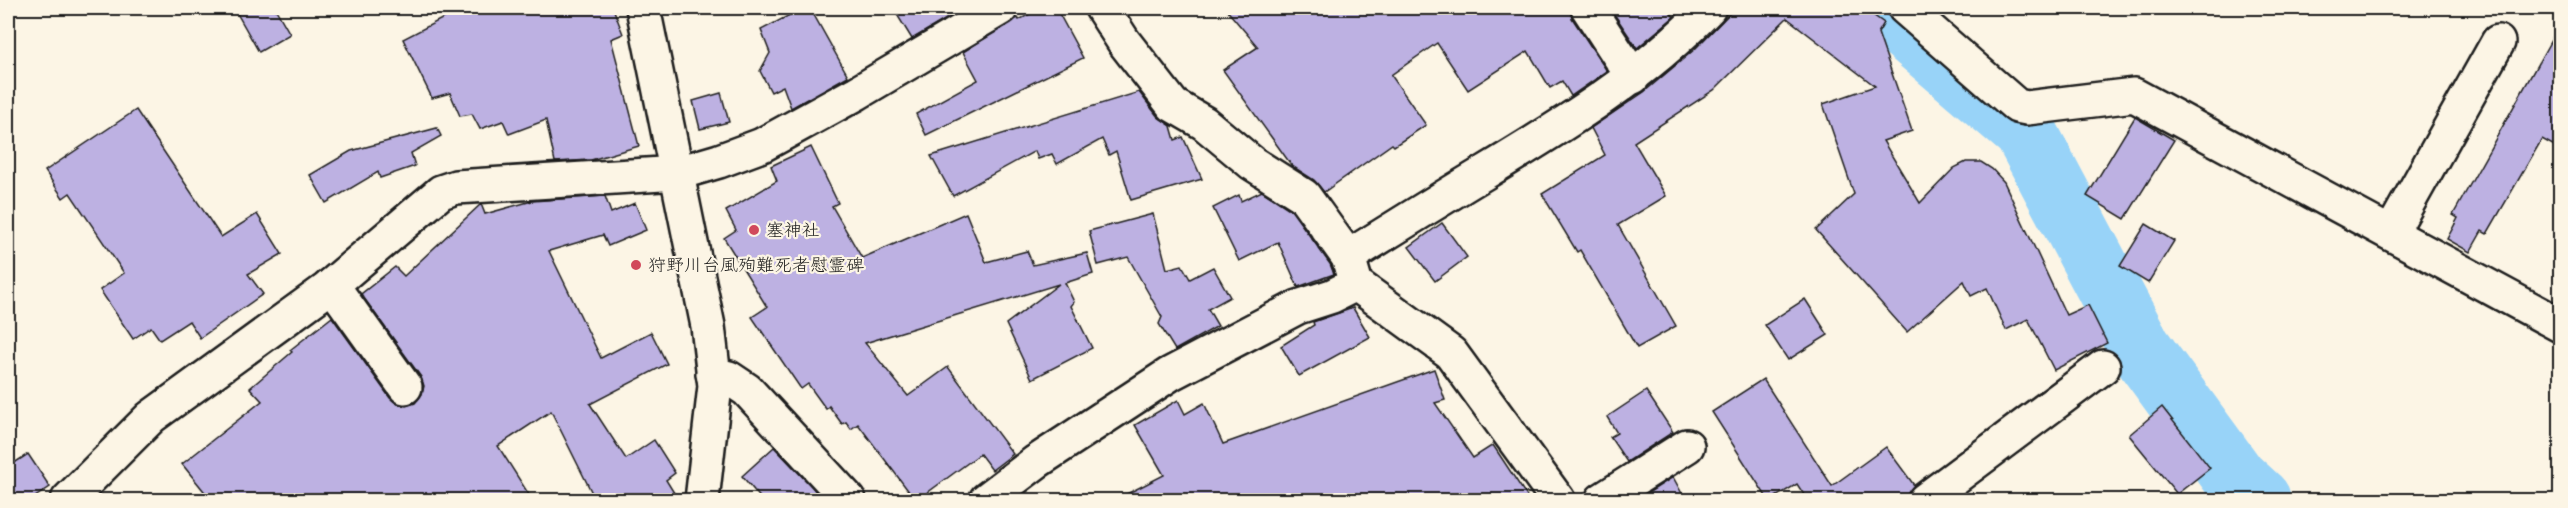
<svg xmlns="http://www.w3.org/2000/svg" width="2568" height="508" viewBox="0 0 2568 508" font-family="Kalam,'Klee One',sans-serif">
  <rect width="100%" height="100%" fill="#fcf5e5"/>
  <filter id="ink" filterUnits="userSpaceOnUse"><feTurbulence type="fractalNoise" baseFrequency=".0167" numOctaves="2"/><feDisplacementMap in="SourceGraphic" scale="12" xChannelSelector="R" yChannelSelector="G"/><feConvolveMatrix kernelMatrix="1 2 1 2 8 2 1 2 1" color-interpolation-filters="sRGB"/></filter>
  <g filter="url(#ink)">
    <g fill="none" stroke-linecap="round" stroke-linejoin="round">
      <polyline stroke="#98d3f8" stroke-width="64" points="1881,8 2025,131 2140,348 2235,478 2259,500"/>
    </g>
    <g fill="#bdb1e2" stroke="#1c1c1c" stroke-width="1.5">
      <polygon points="234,8 275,8 290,34 259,52"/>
      <polygon points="463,8 613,8 623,34 611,39 639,146 591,160 555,162 546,120 509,134 503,121 480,129 472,114 460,116 450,93 432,98 403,39"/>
      <polygon points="803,8 810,8 848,76 791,108 783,86 771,92 760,71 770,53 761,30"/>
      <polygon points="893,8 965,8 912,39"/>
      <polygon points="1041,8 1056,8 1083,58 926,135 916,114 978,80 963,52 1014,20 1018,18 1019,20"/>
      <polygon points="1225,8 1570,8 1572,18 1607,71 1571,96 1562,81 1550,88 1528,51 1468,90 1437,43 1391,75 1426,125 1394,146 1392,144 1324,192 1314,180 1292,166 1223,70 1258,47"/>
      <polygon points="1610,8 1667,8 1674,17 1637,48"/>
      <polygon points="1735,8 1863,8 1884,23 1878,33 1912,131 1883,141 1920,203 1954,168 1966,162 1981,162 1992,169 2004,182 2066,315 2088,305 2107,343 2054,370 2028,319 2006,330 1987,288 1971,296 1964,281 1907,332 1816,230 1854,194 1823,104 1875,86 1787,18 1714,90 1634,142 1666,196 1618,225 1676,326 1637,348 1580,250 1577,252 1542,194 1605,155 1591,128 1644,92 1695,49"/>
      <polygon points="2560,24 2560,149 2542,139 2487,234 2482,231 2470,252 2447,239 2458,218 2453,215"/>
      <polygon points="1139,92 1158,117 1171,126 1175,140 1183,137 1202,179 1131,200 1116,151 1109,155 1102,139 1057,164 1052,154 1038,159 1035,151 953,196 931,156"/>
      <polygon points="721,93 729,122 700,129 693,101"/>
      <polygon points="136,110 221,237 257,214 282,254 248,274 263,294 200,338 189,321 160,340 151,327 133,339 100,290 124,273 70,193 63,198 45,171"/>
      <polygon points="2135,117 2174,140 2125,219 2087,196"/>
      <polygon points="437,128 441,136 411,153 415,166 380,178 378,172 326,203 310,175 351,151"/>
      <polygon points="811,147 838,203 832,206 862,258 966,213 986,262 1027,251 1033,265 1087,253 1093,274 1065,283 1074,302 1071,306 1092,348 1032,379 1006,324 1059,284 865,343 908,396 948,367 1013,454 992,470 980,454 916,501 858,424 851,429 846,422 842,424 829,406 826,409 808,384 801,389 752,317 767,307 724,238 736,230 726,211 777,181 771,166"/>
      <polygon points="1262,191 1291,210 1330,264 1334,274 1298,287 1278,242 1239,261 1213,208 1239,195 1241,201"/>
      <polygon points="605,196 611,213 635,203 646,230 608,246 603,235 549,251 601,358 651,332 667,364 590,404 626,459 654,440 675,473 666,480 679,501 596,501 551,411 498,446 533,501 212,501 182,464 262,401 250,388 292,352 290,350 332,317 390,398 398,404 406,406 415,403 422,394 424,386 421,377 361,294 395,267 404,276 481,204 485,214 532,201"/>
      <polygon points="1153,214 1167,269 1182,265 1190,279 1213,267 1230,297 1208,309 1218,326 1175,350 1159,324 1162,317 1128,257 1098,265 1089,231"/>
      <polygon points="1442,223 1467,257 1435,281 1409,247"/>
      <polygon points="2146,224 2174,241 2148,283 2120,266"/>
      <polygon points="1805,299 1828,335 1788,360 1765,325"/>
      <polygon points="1353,308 1370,337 1299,376 1281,346 1314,325 1313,322"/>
      <polygon points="1434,369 1445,400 1435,403 1473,458 1493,445 1530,501 1113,501 1164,475 1135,425 1178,400 1185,414 1204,403 1223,444"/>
      <polygon points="1763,379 1832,486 1886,447 1914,485 1907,495 1899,501 1808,501 1797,484 1769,501 1712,412"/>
      <polygon points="1646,391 1673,432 1627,462 1610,437 1617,433 1607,417"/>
      <polygon points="2162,407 2210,468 2177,494 2129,435"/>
      <polygon points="774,447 813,488 823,501 763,501 742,476"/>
      <polygon points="28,454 50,487 29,501 8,501 8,467"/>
      <polygon points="1673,477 1686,501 1653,501 1648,493"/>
    </g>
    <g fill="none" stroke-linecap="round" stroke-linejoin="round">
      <defs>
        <g id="minor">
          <polyline points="643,8 708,326 715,386 702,500"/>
          <polyline points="1102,8 1124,42 1173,105 1204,123 1252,163 1304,196 1348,257 1356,284 1451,353 1558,500"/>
          <polyline points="1588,8 1633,77"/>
          <polyline points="1905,8 2017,106 2027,108 2134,95 2560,325"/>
          <polyline points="2391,233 2498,42"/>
          <path d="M1348 257C1393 229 1439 200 1484 173 1565 124 1644 76 1709 8"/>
          <polyline points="332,285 405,387"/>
          <polyline points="713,374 729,378 747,390 849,500"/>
          <polyline points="68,500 151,417 327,289 441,192 456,187 678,173 719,161 762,145 857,93 1001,8"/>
          <polyline points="986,500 1036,462 1170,374 1298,307 1332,296 1356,284"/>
          <polyline points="1602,500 1687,446"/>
          <polyline points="1925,500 2103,367"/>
        </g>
      </defs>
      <use href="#minor" stroke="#1c1c1c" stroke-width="38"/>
      <use href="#minor" stroke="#fcf5e5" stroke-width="33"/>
    </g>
  </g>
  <g fill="#d1495b" stroke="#fcf5e5" stroke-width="2">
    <circle cx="754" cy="230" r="6"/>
    <circle cx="636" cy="265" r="6"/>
  </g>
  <g text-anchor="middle" stroke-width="4.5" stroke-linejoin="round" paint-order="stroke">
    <g font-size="18" fill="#1c1c1c" stroke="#fcf5e5" text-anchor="start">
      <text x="766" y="236">塞神社</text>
      <text x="648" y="271">狩野川台風殉難死者慰霊碑</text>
    </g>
  </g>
  <rect width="2568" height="508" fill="none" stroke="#fcf5e5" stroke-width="30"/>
  <rect x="15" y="15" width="2538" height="478" fill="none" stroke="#1c1c1c" stroke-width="2" filter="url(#ink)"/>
</svg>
